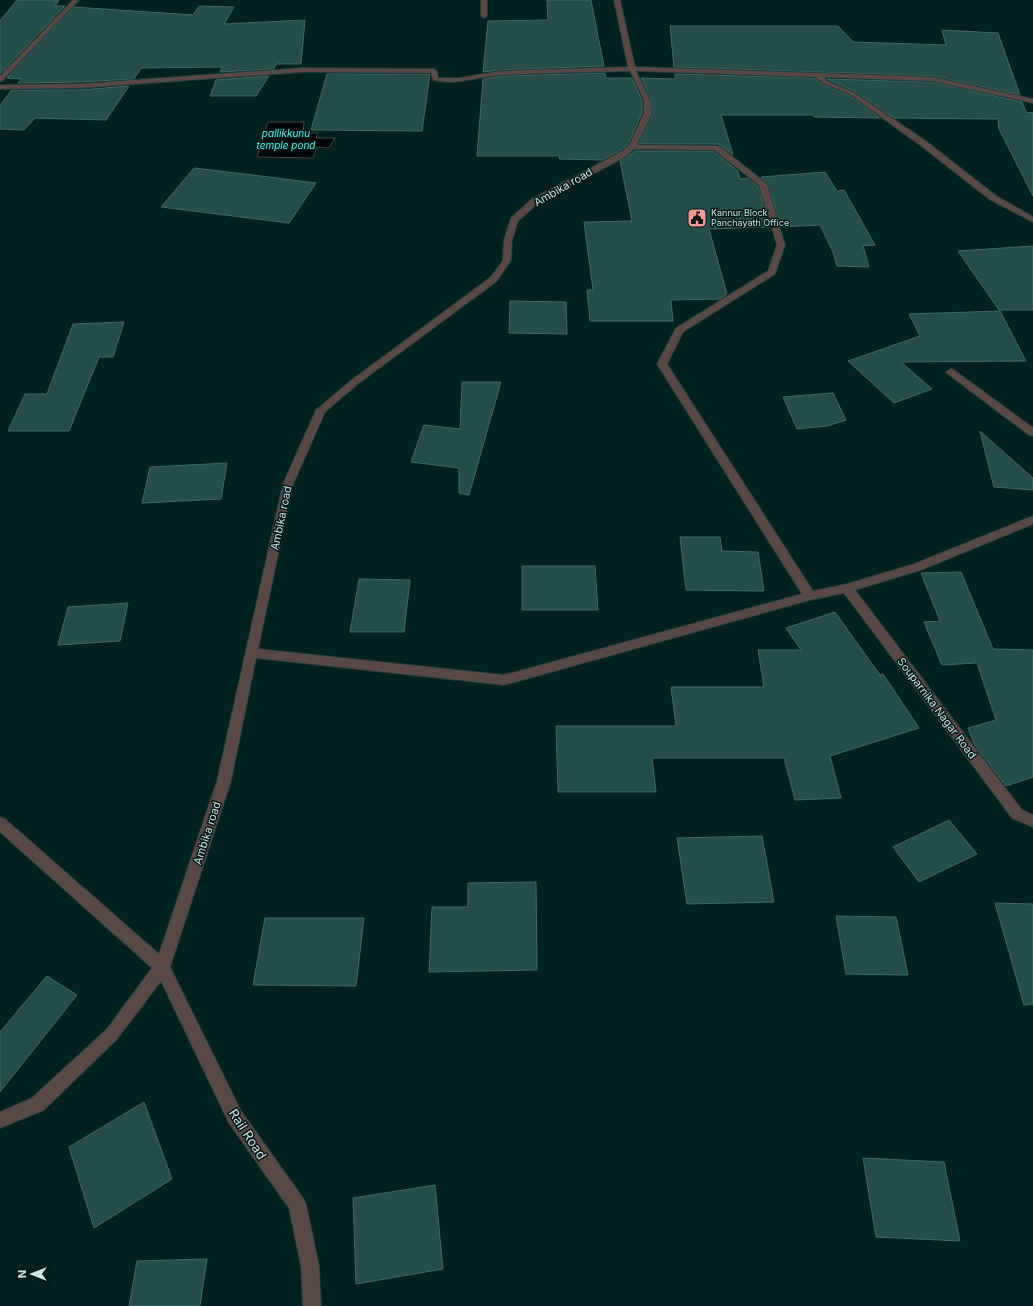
<svg xmlns="http://www.w3.org/2000/svg" width="1033" height="1306" viewBox="0 0 1033 1306" font-family="Inter,sans-serif">
  <rect width="100%" height="100%" fill="#02211f"/>
  <polygon fill="#000505" stroke="#3e4847" points="268,122 304,122 303,133 318,133 316,138 335,138 329,148 317,147 313,158 257,157"/>
  <g fill="#254e4b" stroke="#416966">
    <polygon points="17,0 59,0 55,6 65,6 0,74 0,21"/>
    <polygon points="547,0 591,0 604,66 501,70 483,72 488,21 548,20"/>
    <polygon points="199,6 234,7 224,24 305,20 301,64 276,64 274,69 220,72 222,67 141,68 134,79 80,82 18,83 21,79 7,78 74,7 193,15"/>
    <polygon points="670,26 838,26 853,42 946,45 942,30 998,33 1020,95 932,76 674,67"/>
    <polygon points="605,73 606,78 632,78 642,100 642,113 628,145 618,152 602,160 559,159 560,156 477,156 483,79 503,76"/>
    <polygon points="327,74 430,74 422,131 311,130"/>
    <polygon points="675,74 814,78 822,84 848,95 880,118 814,117 813,115 721,115 733,155 719,144 639,144 653,113 651,99 641,78 675,79"/>
    <polygon points="269,76 256,96 210,96 216,80"/>
    <polygon points="827,79 932,82 1022,102 1026,112 1033,113 1033,196 999,129 998,119 894,118 854,91"/>
    <polygon points="129,86 106,120 35,118 24,130 0,129 0,105 12,90 80,90"/>
    <polygon points="635,151 713,151 738,171 740,179 748,178 758,186 770,227 709,229 727,294 720,299 671,300 673,321 590,321 587,290 593,290 584,222 632,221 620,161"/>
    <polygon points="194,168 261,176 316,183 289,223 161,207"/>
    <polygon points="825,172 837,191 844,190 875,245 863,246 869,267 837,266 833,252 820,225 781,227 768,184 761,177"/>
    <polygon points="1033,246 1033,310 999,310 958,251"/>
    <polygon points="510,301 566,302 567,334 509,333"/>
    <polygon points="1000,311 1026,361 901,362 932,389 894,403 848,361 920,336 909,314"/>
    <polygon points="124,322 113,357 99,357 69,431 8,431 25,394 47,394 73,324"/>
    <polygon points="462,382 501,382 469,495 459,493 459,468 411,462 424,425 460,429"/>
    <polygon points="833,393 846,420 827,426 797,429 783,397"/>
    <polygon points="980,431 1033,478 1033,490 994,487"/>
    <polygon points="227,463 221,499 142,503 150,467"/>
    <polygon points="680,537 720,537 722,551 758,552 764,591 686,590"/>
    <polygon points="522,566 595,566 598,610 522,610"/>
    <polygon points="961,572 993,649 1033,650 1033,777 1006,786 974,744 968,728 996,720 977,663 942,665 924,622 940,621 921,573"/>
    <polygon points="359,579 410,580 404,632 350,632"/>
    <polygon points="128,603 120,641 58,645 68,607"/>
    <polygon points="835,612 880,675 883,674 919,728 830,756 841,798 795,800 784,758 652,758 656,792 558,792 556,726 676,726 671,687 764,687 758,650 801,650 786,628"/>
    <polygon points="949,820 977,854 919,882 893,847"/>
    <polygon points="762,836 774,902 687,904 677,838"/>
    <polygon points="536,882 537,970 429,972 432,907 468,907 468,883"/>
    <polygon points="995,903 1033,904 1033,1004 1024,1005"/>
    <polygon points="836,916 896,917 908,975 846,974"/>
    <polygon points="265,918 364,918 356,986 253,985"/>
    <polygon points="47,976 77,995 0,1092 0,1032"/>
    <polygon points="144,1102 172,1179 94,1228 69,1147"/>
    <polygon points="863,1158 944,1162 960,1241 876,1237"/>
    <polygon points="435,1185 443,1269 356,1284 353,1198"/>
    <polygon points="207,1259 200,1306 129,1306 137,1261"/>
  </g>
  <g fill="none" stroke-linecap="round" stroke-linejoin="round">
    <defs>
      <polygon id="service" points="481,0 487,0 487,16 484,18 481,16"/>
      <g id="minor">
        <polygon points="73,0 79,0 2,81 0,82 0,76"/>
        <path d="M614 0H620L635 67 932 77 1033 99V103L932 81 824 77 827 81 853 92 926 141 995 195 1033 217V222L989 199 920 145 849 94 823 83 815 77 636 71 650 100 652 113 637 145 719 146 767 184 785 245 775 274 683 332 667 364 813 591 847 584 914 564 1033 516V524L921 570 855 590 1022 810 1033 815V827L1012 818 844 593 810 600 504 685 256 658 231 781 170 967 241 1111 303 1198 306 1204 319 1266 321 1306H303L301 1266 289 1208 229 1123 161 981 117 1039 44 1110 0 1128V1112L32 1098 107 1029 152 968 0 832V817L5 819 159 954 217 781 283 484 316 410 353 379 491 277 503 260 504 240 511 218 532 199 619 153 629 146 644 113V100L630 71C587 72 545 73 503 75 479 76 456 86 433 80L431 73 303 72 80 88 0 89V85L80 84 303 68 434 69 437 71 438 78H460L501 71 628 67ZM634 149 714 150 759 185 777 245 768 271 676 328 657 364 802 594 504 675 258 649 293 484 325 412 359 383 497 281 511 260 512 240 518 221 538 203 625 157Z"/>
        <polygon points="951,369 954,370 1033,428 1033,436 1029,435 948,374 946,372"/>
      </g>
    </defs>
    <use href="#service" stroke="#1e3c3a" stroke-width="2"/>
    <use href="#minor" stroke="#1e3c3a" stroke-width="2"/>
    <use href="#service" fill="#584947" fill-rule="evenodd"/>
    <use href="#minor" fill="#584947" fill-rule="evenodd"/>
  </g>
  <defs>
    <symbol id="civic-square" viewBox="-11 -11 22 22"><rect x="-9" y="-9" width="18" height="18" rx="4" fill="#f59c92" stroke="#001716"/><path d="M-.6-6.5H3V-4.5H.6V-3L4-1V1h2V6H-6V1h2V-1L-.6-3ZM-1.2 2.5V6h2.4V2.5Z" fill="#111"/></symbol>
  </defs>
  <g fill-rule="evenodd">
    <use href="#civic-square" x="686" y="207" width="22" height="22"/>
  </g>
  <g text-anchor="middle" stroke-width="3" stroke-linejoin="round" paint-order="stroke">
    <g font-size="9" fill="#cde3e1" stroke="#001716" text-anchor="start">
      <text x="711" y="216">Kannur Block<tspan x="711" dy="10">Panchayath Office</tspan></text>
    </g>
    <g font-size="10" font-style="italic" fill="#48f9f0" stroke="#001716">
      <text x="286" y="137">pallikkunu<tspan x="286" dy="12">temple pond</tspan></text>
    </g>
    <g font-size="11" fill="#cde3e1" stroke="#001716">
      <text transform="translate(563 187) rotate(-30)" y="4">Ambika road</text>
      <text transform="translate(281 518) rotate(-78)" y="4">Ambika road</text>
      <text transform="translate(937 708) rotate(53)" y="4">Souparnika Nagar Road</text>
      <text transform="translate(207 833) rotate(-72)" y="4">Ambika road</text>
    </g>
    <g font-size="13" fill="#cde3e1" stroke="#001716">
      <text transform="translate(248 1134) rotate(57)" y="5">Rail Road</text>
    </g>
  </g>
  <g transform="translate(32 1274) rotate(270)" stroke="#001716" stroke-width="3" paint-order="stroke">
  <path d="M0-3L7 15L0 10L-7 15Z" fill="#cde3e1"/>
  <text y="-6" font-size="11" font-weight="bold" text-anchor="middle" fill="#cde3e1">N</text>
  </g>
</svg>
